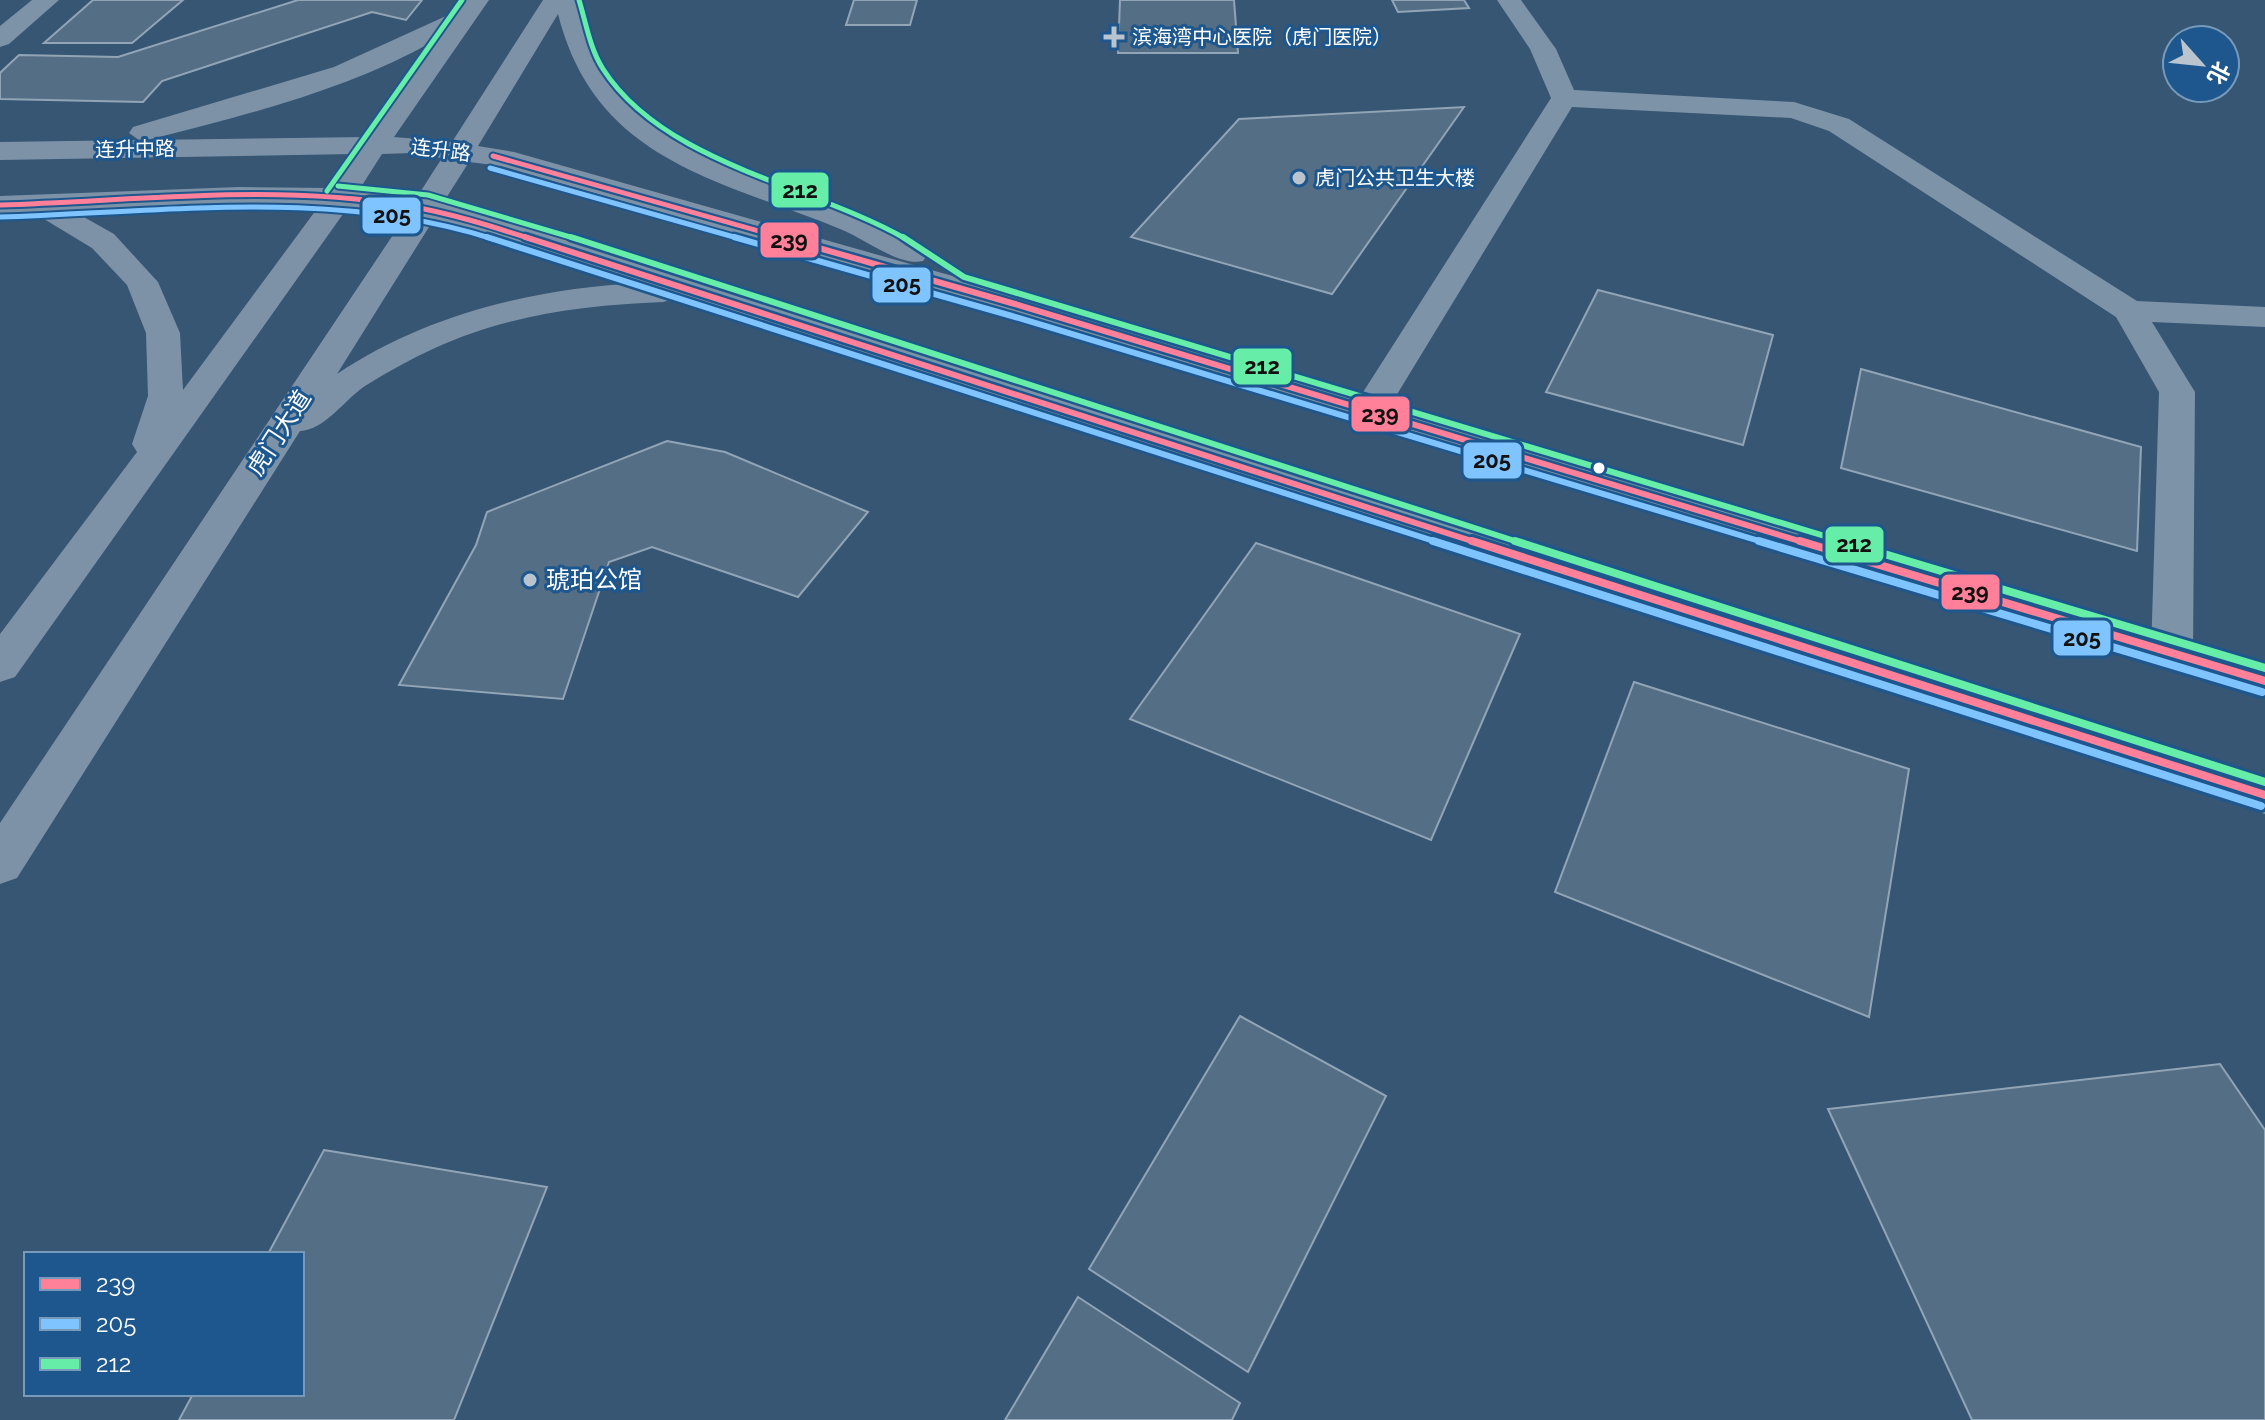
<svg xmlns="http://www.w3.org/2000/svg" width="2265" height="1420" viewBox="0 0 2265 1420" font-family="Raleway,'Noto Sans SC',sans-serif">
  <rect width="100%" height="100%" fill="#365674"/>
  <g fill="#546e85" stroke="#92a5b6" stroke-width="2">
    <polygon points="93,0 183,0 132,43 44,43"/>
    <polygon points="298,0 422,0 406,20 372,12 162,81 143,102 0,99 0,73 19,55 118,57"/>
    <polygon points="854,0 917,0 910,25 846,25"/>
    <polygon points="1120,0 1234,0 1238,53 1118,53"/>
    <polygon points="1392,0 1464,0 1469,8 1398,12"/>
    <polygon points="1464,107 1332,294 1131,237 1239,119"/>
    <polygon points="1598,290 1773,335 1743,445 1546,392"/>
    <polygon points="1861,369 2141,447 2137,551 1841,468"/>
    <polygon points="667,441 725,452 868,512 798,597 652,547 609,562 563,699 399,685 476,545 487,512"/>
    <polygon points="1256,543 1520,634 1431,840 1130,719"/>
    <polygon points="1634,682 1909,769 1869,1017 1555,892"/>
    <polygon points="1240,1016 1386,1096 1248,1372 1089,1269"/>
    <polygon points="2220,1064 2265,1130 2265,1420 1972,1420 1828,1109"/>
    <polygon points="324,1150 547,1187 454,1420 179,1420 193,1394 302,1394 302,1254 268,1254"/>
    <polygon points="1078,1297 1240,1403 1232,1420 1005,1420"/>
  </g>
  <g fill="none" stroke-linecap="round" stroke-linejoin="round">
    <g fill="#7d93a7" fill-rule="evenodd">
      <polygon points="32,0 59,0 9,44 0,47 0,26"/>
      <polygon points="1497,0 1521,0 1556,49 1574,90 1794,102 1849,119 2137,301 2265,307 2265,327 2152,322 2195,392 2193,653 2187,664 2172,669 2157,664 2151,653 2159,392 2116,317 1829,131 1791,118 1572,107 1382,419 1369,422 1356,419 1351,411 1551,98 1530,49"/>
    </g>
    <path fill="#7d92a7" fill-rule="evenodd" d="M465 0H489L394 137 452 142 543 0H579C586 25 592 53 606 75 668 172 803 185 898 232L923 247 928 254 923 261C899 267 864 238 840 229 718 179 595 161 558 14L478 146 514 152 1027 297 2265 665V697L1003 311 501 166 469 162 443 203 524 224 2265 776V814L677 295 674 299 663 302C585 305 506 315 435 348 411 359 387 372 365 386 344 400 325 430 300 431L17 878 0 884V823L407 214 348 207 15 677 0 682V634L137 452 132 444 148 396 146 333 127 285 92 248 34 213 0 214V196L239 187 331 188 353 154 0 160V142L139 140 129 133 133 127 334 67 457 11ZM434 41 365 137 147 140C243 116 347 90 434 41ZM412 153 442 158 417 197 359 190 382 154ZM239 205 319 206 183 390 180 333 158 282 114 234 75 212ZM434 219 502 238 642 283C536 288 426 314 337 374Z"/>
    <defs>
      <g id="bus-1-far2">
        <polyline points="493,156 787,239"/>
        <path d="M0 205C135 201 274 183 408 206 450 213 491 226 531 239"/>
      </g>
      <g id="bus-1-far1">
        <polyline points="525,237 1478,543"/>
        <polyline points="780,237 1015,304 1806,543"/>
      </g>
      <g id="bus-1">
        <polyline points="1472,541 2265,795"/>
        <polyline points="1800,541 2265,681"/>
      </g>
      <g id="bus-2-far2">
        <polyline points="490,168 741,239"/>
        <path d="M0 217C164 212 334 188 493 239"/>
      </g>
      <g id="bus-2-far1">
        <polyline points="487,237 1440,543"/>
        <polyline points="734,237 1012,316 1766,543"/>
      </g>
      <g id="bus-2">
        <polyline points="1433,541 2261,806"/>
        <polyline points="1759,541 2262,692"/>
      </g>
      <g id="bus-3-far2">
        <path d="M579 0C586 23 590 49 603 69 664 164 812 185 906 239"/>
        <polyline points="338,186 428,195 577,239"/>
        <polyline points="327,191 462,0"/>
      </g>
      <g id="bus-3-far1">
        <polyline points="571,237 1521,543"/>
        <polyline points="903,237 964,277 1848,543"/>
      </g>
      <g id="bus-3">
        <polyline points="1515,541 2265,782"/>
        <polyline points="1841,541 2265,668"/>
      </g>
    </defs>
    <use href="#bus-1-far2" stroke="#1d578d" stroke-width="9"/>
    <use href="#bus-1-far1" stroke="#1d578d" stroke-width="11"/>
    <use href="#bus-1" stroke="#1d578d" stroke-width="14"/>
    <use href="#bus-2-far2" stroke="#1d578d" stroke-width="9"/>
    <use href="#bus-2-far1" stroke="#1d578d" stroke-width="11"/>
    <use href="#bus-2" stroke="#1d578d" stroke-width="14"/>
    <use href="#bus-3-far2" stroke="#1d578d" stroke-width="9"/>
    <use href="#bus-3-far1" stroke="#1d578d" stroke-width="11"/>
    <use href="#bus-3" stroke="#1d578d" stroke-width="14"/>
    <use href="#bus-1-far2" stroke="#ff8098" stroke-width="5"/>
    <use href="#bus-1-far1" stroke="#ff8098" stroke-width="6"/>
    <use href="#bus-1" stroke="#ff8098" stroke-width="8"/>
    <use href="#bus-2-far2" stroke="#80c4ff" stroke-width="5"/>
    <use href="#bus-2-far1" stroke="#80c4ff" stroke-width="6"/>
    <use href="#bus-2" stroke="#80c4ff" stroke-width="8"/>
    <use href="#bus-3-far2" stroke="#66eda8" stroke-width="5"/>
    <use href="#bus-3-far1" stroke="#66eda8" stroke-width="6"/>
    <use href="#bus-3" stroke="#66eda8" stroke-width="8"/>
  </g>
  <g fill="#b9c4ce" stroke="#1d578d" stroke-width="3">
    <path d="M1110 25h8v8h8v8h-8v8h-8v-8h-8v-8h8z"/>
    <circle cx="1299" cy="178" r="8"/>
    <circle cx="530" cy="580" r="8"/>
  </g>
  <circle fill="#fff" stroke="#1d578d" stroke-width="3" cx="1599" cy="468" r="7"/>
  <g text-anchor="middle" stroke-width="6" stroke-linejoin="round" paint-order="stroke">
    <g font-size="20" fill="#fff" stroke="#1d578d" text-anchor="start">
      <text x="1132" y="44">滨海湾中心医院（虎门医院）</text>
      <text x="1315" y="185">虎门公共卫生大楼</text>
    </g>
    <g font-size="20" fill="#fff" stroke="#1d578d">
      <text transform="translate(135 149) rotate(-1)" y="7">连升中路</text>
      <text transform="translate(441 150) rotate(7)" y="7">连升路</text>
    </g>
    <g font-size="24" fill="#fff" stroke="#1d578d">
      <text transform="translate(279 433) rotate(-57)" y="8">虎门大道</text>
    </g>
    <g font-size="24" fill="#fff" stroke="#1d578d" text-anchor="start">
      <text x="546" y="588">琥珀公馆</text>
    </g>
  </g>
  <g stroke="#1d578d" stroke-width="3">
    <rect x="770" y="171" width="60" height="38" rx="8" fill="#66eda8"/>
    <rect x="361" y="196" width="61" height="39" rx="8" fill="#80c4ff"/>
    <rect x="759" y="221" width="61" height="38" rx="8" fill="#ff8098"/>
    <rect x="871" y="266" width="61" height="38" rx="8" fill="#80c4ff"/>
    <rect x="1232" y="347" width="61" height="39" rx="8" fill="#66eda8"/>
    <rect x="1350" y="395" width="61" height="38" rx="8" fill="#ff8098"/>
    <rect x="1462" y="441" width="61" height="39" rx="8" fill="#80c4ff"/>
    <rect x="1824" y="525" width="61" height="39" rx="8" fill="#66eda8"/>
    <rect x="1940" y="573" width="61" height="38" rx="8" fill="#ff8098"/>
    <rect x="2052" y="619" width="60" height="38" rx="8" fill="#80c4ff"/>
  </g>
  <g font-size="22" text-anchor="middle" font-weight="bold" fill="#111">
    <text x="800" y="198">212</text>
    <text x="392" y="223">205</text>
    <text x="789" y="248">239</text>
    <text x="902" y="292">205</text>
    <text x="1262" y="374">212</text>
    <text x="1380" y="422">239</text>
    <text x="1492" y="468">205</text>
    <text x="1854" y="552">212</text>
    <text x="1970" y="600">239</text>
    <text x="2082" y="646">205</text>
  </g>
  <rect x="24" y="1252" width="280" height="144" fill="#1d578d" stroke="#779abb" stroke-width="2"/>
  <rect x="40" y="1278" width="40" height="12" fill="#ff8098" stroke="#779abb" stroke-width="2"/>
  <text x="96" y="1292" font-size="24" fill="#ffffff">239</text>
  <rect x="40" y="1318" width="40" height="12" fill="#80c4ff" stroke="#779abb" stroke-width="2"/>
  <text x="96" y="1332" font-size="24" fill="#ffffff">205</text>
  <rect x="40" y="1358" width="40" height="12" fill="#66eda8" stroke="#779abb" stroke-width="2"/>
  <text x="96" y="1372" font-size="24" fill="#ffffff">212</text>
  <g transform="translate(2201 64) rotate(117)"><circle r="38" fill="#1d578d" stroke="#779abb" stroke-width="2"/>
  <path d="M0-6L14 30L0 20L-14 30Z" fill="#b9c4ce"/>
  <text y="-12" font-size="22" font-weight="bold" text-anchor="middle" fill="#ffffff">北</text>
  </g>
</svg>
